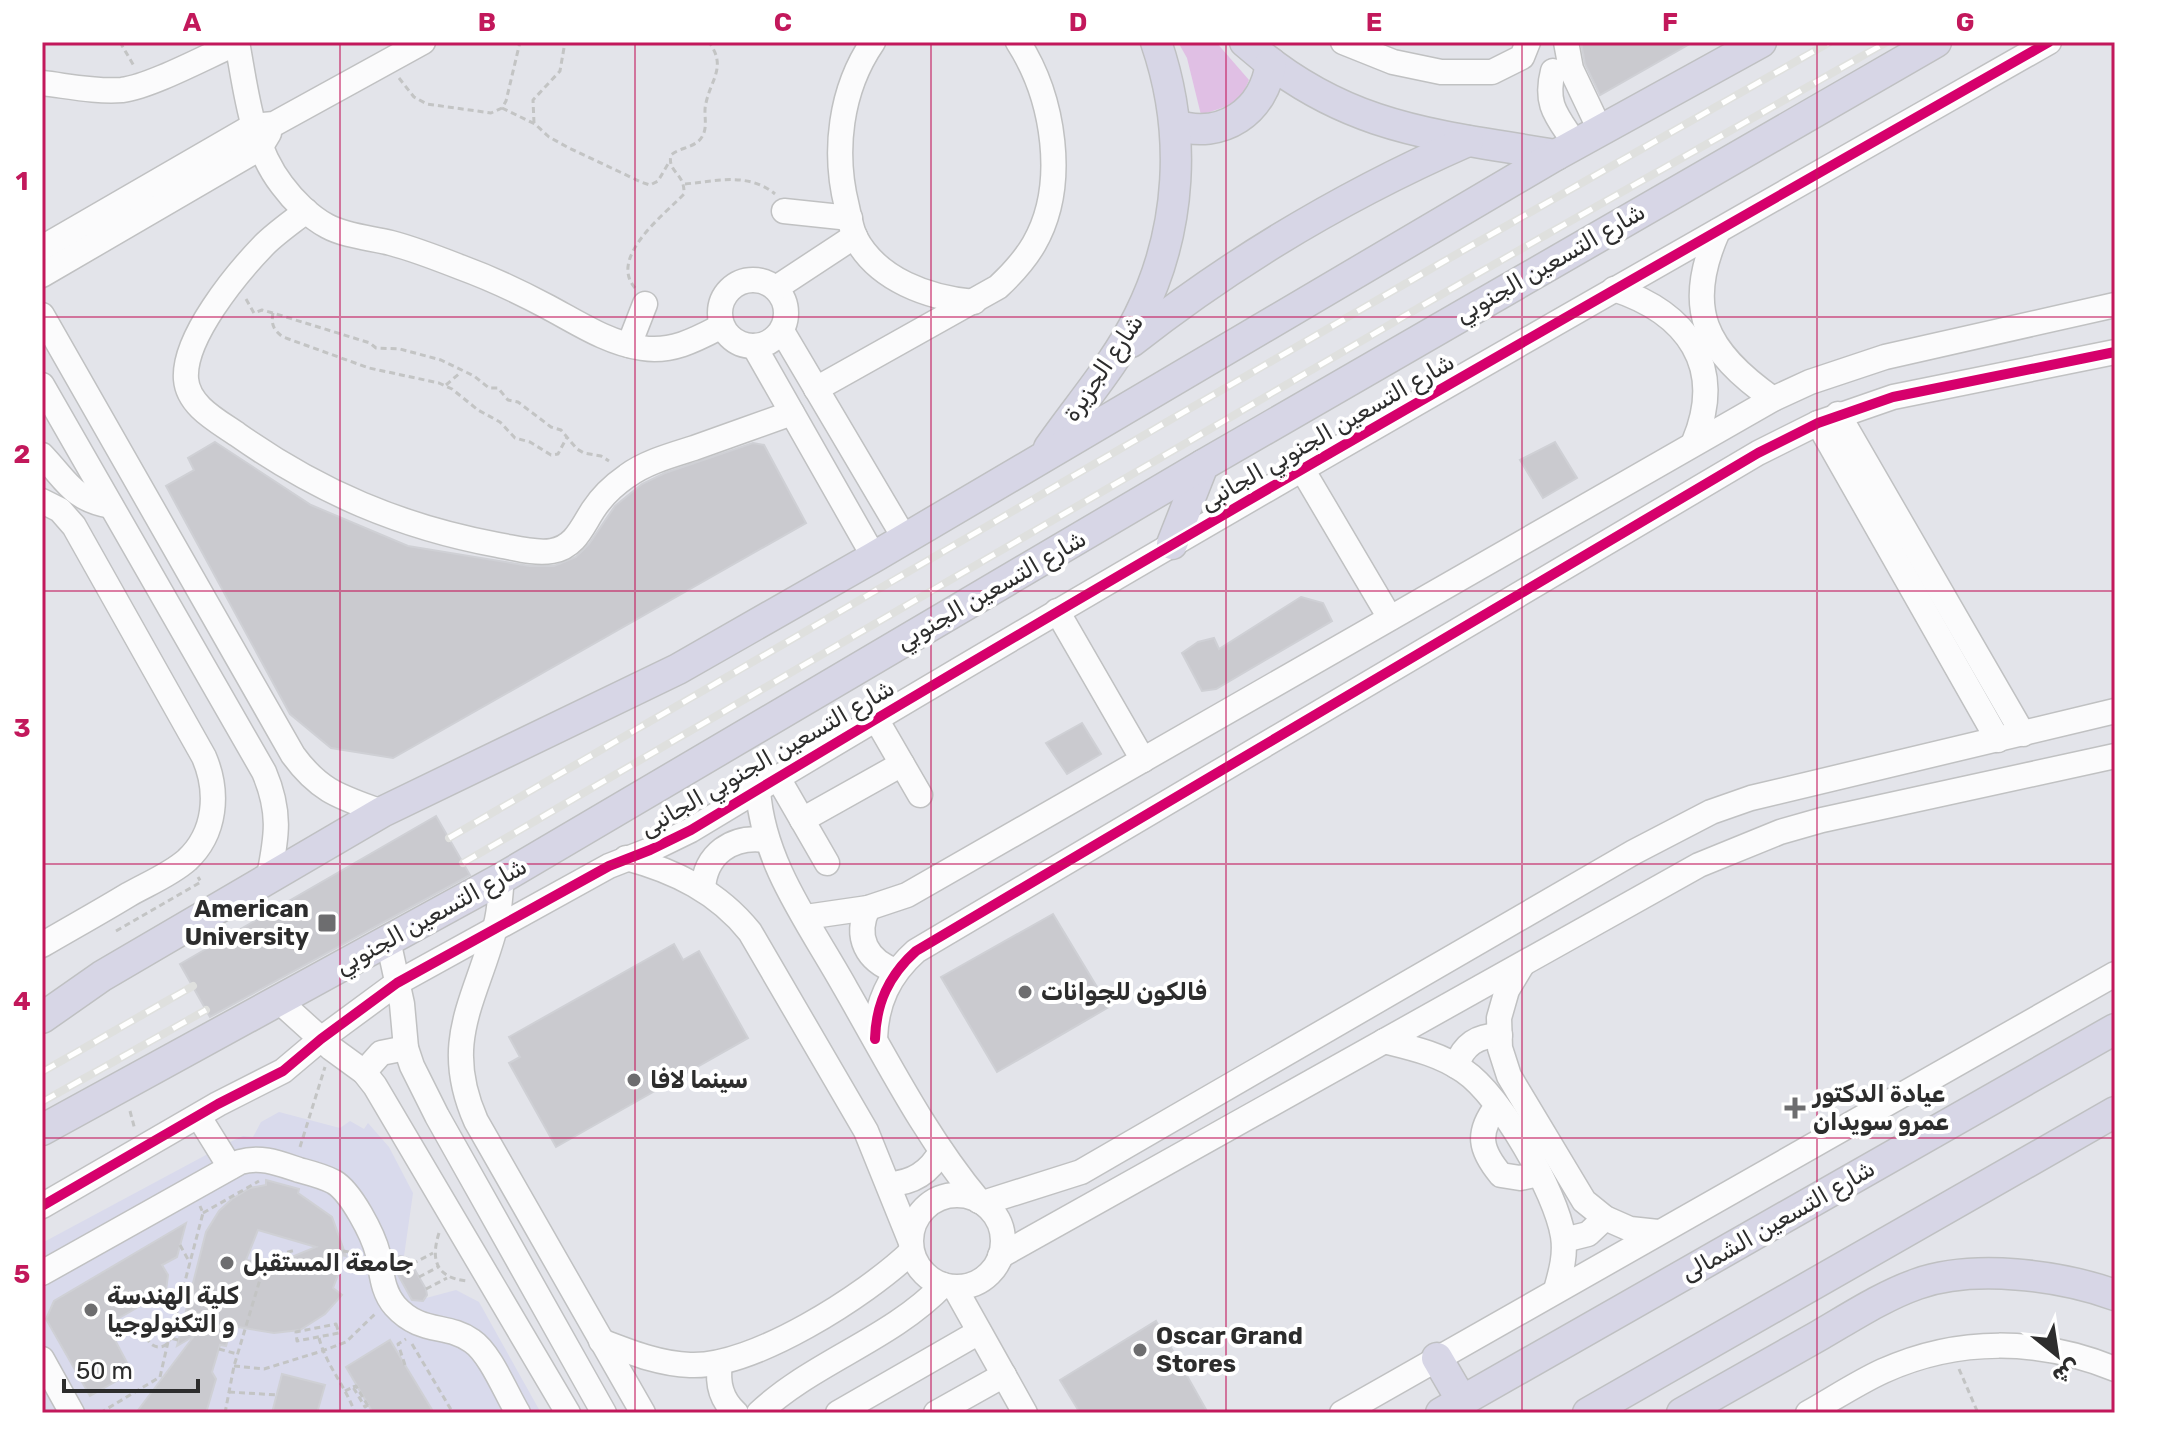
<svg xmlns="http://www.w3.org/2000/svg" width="2157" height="1455" viewBox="0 0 2157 1455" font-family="Rubik,'Noto Naskh Arabic',sans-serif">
  <rect width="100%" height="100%" fill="#e3e4ea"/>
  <polygon fill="#d9daec" points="279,1112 340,1128 350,1121 364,1129 368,1123 389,1147 413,1193 404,1256 411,1261 426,1289 426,1298 456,1290 479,1302 541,1413 42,1413 42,1243 232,1141 243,1136 253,1137 261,1122"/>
  <polygon fill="#e0bfe4" points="1178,42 1216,42 1249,80 1239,102 1201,115 1187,58"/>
  <g fill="#cacacf" stroke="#cfd0d5" stroke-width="2" fill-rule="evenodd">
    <polygon points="1581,42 1693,42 1600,95 1585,64"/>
    <polygon points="215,442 311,505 408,546 530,566 554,566 576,557 589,544 615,506 642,484 665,473 753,443 764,445 806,523 393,758 331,748 290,714 166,486 194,470 188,458"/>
    <polygon points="1555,442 1577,478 1543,498 1520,460"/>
    <polygon points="1301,597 1323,603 1332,621 1216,689 1202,691 1182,653 1198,642 1214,638 1219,649"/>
    <polygon points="1082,723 1101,754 1067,774 1046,743"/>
    <polygon points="436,816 470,875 210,1017 180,964"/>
    <polygon points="1053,914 1109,1007 997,1072 941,977"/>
    <polygon points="674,944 683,960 699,951 748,1038 556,1147 509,1063 520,1057 509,1037"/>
    <path d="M266 1180 299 1189 298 1193 332 1217 346 1256 342 1255 341 1267 333 1288 342 1295 325 1314 300 1330 274 1333 232 1326 226 1346 220 1345 212 1372 216 1379 206 1413H136L194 1336 177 1346 206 1232 219 1211 232 1199 250 1188 266 1185ZM258 1230 316 1247 246 1276 251 1261 246 1260Z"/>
    <polygon points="186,1223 177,1257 162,1265 168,1275 166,1291 107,1325 132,1372 90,1396 46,1319 54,1301"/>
    <polygon points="400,1256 408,1258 426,1289 427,1295 423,1301 412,1300 396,1271 394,1260"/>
    <polygon points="1156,1321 1208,1413 1080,1413 1060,1380"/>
    <polygon points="390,1340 405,1365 434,1413 373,1413 346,1367"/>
    <polygon points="282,1374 325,1385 317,1413 272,1413"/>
  </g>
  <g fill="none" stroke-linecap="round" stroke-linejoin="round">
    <defs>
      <g id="minor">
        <path d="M237 42C246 90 251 145 282 185 293 200 310 217 327 226 345 236 371 238 391 243 414 249 437 258 460 267 490 278 520 292 548 307 578 323 608 343 642 348 672 353 697 339 722 326"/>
        <path d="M873 42C840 90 833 152 847 207 849 216 851 228 855 237 877 280 929 298 974 302"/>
        <polyline points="1343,42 1393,62 1441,72 1492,72 1522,57 1528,42"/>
        <polyline points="1566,42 1571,69 1601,132"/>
        <path d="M1553 71C1544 106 1558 117 1576 145"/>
        <path d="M42 83C68 86 96 92 122 90 152 86 207 56 237 43"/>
        <path d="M306 211C292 222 276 233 264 245 236 274 183 338 186 379 188 406 218 421 238 435 319 492 401 527 498 545 515 548 535 554 552 551 575 547 582 527 593 510 602 496 614 485 627 476 646 462 672 455 694 448 727 436 759 425 792 413"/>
        <polyline points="784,211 850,218"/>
        <path d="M1718 231C1683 309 1705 351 1773 399"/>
        <polyline points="42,248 253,126 274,124 423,42"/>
        <polyline points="42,275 260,148 269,133"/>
        <circle cx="753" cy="313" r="33"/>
        <polyline points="776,288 855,236"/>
        <path d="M1614 289C1687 313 1726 366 1694 442"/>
        <path d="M42 315 293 755C320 792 341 797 382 812"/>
        <polyline points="782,331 905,539"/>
        <polyline points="629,345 645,304"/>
        <polyline points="754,346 874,557"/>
        <path d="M42 385 264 772C281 812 277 836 269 876"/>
        <path d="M816 389 998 287C1012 274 1024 261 1034 244 1068 185 1054 98 1018 42"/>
        <polyline points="1838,414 2023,734"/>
        <polyline points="1818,423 1998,740"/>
        <path d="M42 455C67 481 72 499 111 506"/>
        <polyline points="1302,469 1390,618"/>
        <path d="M42 501 60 510 74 526 204 757C219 792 216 833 187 860 170 875 147 884 128 895 100 912 71 928 42 945"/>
        <polyline points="1057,611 1143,760"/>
        <polyline points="876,719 920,795"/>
        <polyline points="778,778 827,863"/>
        <path d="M758 790C763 864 811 926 846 989 888 1062 925 1136 979 1201"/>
        <polyline points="802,820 902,764"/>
        <path d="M626 858C675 871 718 892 750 932L866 1131 910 1240"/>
        <path d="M502 878C500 895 500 912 495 928 475 1002 441 1042 476 1121L643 1413"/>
        <path d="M703 889C705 854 732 835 766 840"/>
        <path d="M868 908C854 937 867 961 896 971"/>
        <polyline points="806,917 868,908 907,895 1773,399 1810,382 1885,357 2115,305"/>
        <polyline points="388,940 402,1004 406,1048 412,1066 437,1116 604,1413"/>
        <polyline points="1522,965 1507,990 1499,1018 1500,1048 1509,1076 1584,1201 1605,1218 1630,1229 1658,1232"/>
        <polyline points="279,1001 331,1048 364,1072 375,1086 568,1413"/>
        <path d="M875 1039C876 1003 889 975 916 951L1758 453 1818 423 1893 397 2115 352"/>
        <path d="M1384 1041C1412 1048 1440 1054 1464 1071 1501 1096 1556 1192 1563 1236 1566 1255 1561 1272 1556 1290"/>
        <path d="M1456 1066C1464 1044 1477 1036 1500 1035"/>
        <polyline points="364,1072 381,1053 406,1048"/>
        <path d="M1497 1106C1476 1133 1480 1150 1501 1175L1520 1178 1539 1174"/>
        <polyline points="199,1117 230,1167"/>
        <path d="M889 1184C913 1183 930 1172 941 1151"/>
        <circle cx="957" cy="1241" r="46"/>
        <polyline points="983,1203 1081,1172 1634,852 1711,812 1751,798 2115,711"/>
        <path d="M42 1206 218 1104 283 1071 321 1039 397 983 609 866 650 850 691 830C1139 559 1594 301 2049 42"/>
        <polyline points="1564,1240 1588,1234 1605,1218"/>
        <polyline points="1000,1256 1699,865 1780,832 1822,820 2115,756"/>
        <path d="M42 1273 240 1162C261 1156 278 1163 299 1170 310 1173 323 1176 334 1182 351 1192 373 1234 378 1254 382 1273 382 1291 395 1306 421 1335 447 1323 472 1341 490 1353 506 1393 518 1413"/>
        <polyline points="955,1288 1025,1413"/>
        <path d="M601 1341C630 1352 659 1364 690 1365 753 1368 866 1295 911 1252"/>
        <polyline points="42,1359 72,1413"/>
        <path d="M720 1364C717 1383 721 1400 736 1413"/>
        <path d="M759 1413C813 1362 890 1340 943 1285"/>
        <polyline points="838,1413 979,1332"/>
        <polyline points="936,1413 1004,1375"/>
        <polyline points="1342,1413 2115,974"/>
        <path d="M1808 1413C1833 1399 1857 1383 1883 1371 1958 1337 2039 1338 2115 1369"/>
      </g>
      <g id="major">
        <path d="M1245 42C1343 129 1434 135 1556 155"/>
        <path d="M1175 125C1222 140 1264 112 1271 63"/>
        <path d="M1131 342C1235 260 1347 194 1468 141"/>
        <path d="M1049 448C1079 405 1116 363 1139 316 1182 230 1187 132 1156 42"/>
        <polyline points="1172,544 1203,465"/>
        <polyline points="42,1018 102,976 382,812 678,669 874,557 1556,155 1761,42"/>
        <polyline points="42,1130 502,878 1203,465 1936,42"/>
        <polyline points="1437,1358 1462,1401"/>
        <polyline points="1441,1413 2115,1029"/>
        <polyline points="1588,1413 2115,1112"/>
        <path d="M1682 1413C1728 1387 1774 1361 1820 1335 1851 1317 1883 1296 1917 1284 1974 1264 2059 1275 2115 1295"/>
      </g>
    </defs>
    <use href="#minor" stroke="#c0c1c2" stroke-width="27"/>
    <use href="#major" stroke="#bfc0c2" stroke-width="33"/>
    <g stroke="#c3c4c4" stroke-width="3" stroke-dasharray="6 4" stroke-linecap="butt">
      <polyline points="120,42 134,66"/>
      <polyline points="399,78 414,97 427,104 491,113 502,108 506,101 520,42"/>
      <polyline points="502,108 535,124 549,137 569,148 641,182 650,185 658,181 668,164"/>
      <polyline points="534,123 533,100 560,71 565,42"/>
      <path d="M685 184C717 181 748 172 775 194"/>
      <path d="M635 288C608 257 665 214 684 194 685 172 667 173 671 155 680 147 697 148 703 135 708 125 703 113 706 103 711 79 727 67 709 42"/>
      <polyline points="246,299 254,313 262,310 273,313 370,343 376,348 400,349 441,360 474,376 489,388 498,388 508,400 518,402 551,427 561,430 577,449 584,453 601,456 609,461"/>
      <path d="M273 313C271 324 273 330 283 337L369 368 439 383 452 389 478 410 500 422 515 438 530 442 551 455 558 454 567 437"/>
      <polyline points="446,385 461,372"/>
      <polyline points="116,931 201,882 198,877"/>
      <polyline points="130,1111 135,1130"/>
      <polyline points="300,1147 325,1067"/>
      <polyline points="203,1213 259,1181"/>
      <path d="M439 1233C430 1261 437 1278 467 1281"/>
      <polyline points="180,1245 190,1263"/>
      <polyline points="343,1251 355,1253"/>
      <polyline points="412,1264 433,1253"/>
      <polyline points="419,1277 438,1267"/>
      <polyline points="426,1289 447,1278"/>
      <circle cx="159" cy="1335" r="12"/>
      <polygon points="336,1324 339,1333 297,1341 296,1332"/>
      <polyline points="112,1326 147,1332"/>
      <path d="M319 1338C326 1365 346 1387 355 1413"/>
      <polyline points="178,1340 170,1338 203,1213 200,1206"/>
      <polyline points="412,1344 453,1413"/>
      <polyline points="219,1349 237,1354"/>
      <polyline points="405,1365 398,1344 406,1339"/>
      <polyline points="234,1366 264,1369 322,1351 346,1342 376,1313"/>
      <polyline points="1959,1369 1978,1413"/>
      <polyline points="353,1387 356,1386 368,1406"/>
      <polyline points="345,1391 353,1387 365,1407 368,1405"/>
      <polyline points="229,1392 277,1395"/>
      <polyline points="100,1413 160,1377 168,1342"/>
      <polyline points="225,1413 234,1366 264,1266 276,1255 296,1250"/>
    </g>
    <use href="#minor" stroke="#fbfbfc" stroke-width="24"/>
    <use href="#major" stroke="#d7d6e6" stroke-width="30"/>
    <defs>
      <g id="rail">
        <polyline points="449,838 1441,263 1830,42"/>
        <polyline points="463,863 1470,278 1887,42"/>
        <polyline points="42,1072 193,986"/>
        <polyline points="42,1102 206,1010"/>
      </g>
    </defs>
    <use href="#rail" stroke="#dfe0de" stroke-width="8"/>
    <use href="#rail" stroke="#fff" stroke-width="5" stroke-dasharray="15" stroke-linecap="butt"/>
    <defs>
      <g id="cycleway">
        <path d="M875 1039C876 1003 889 975 916 951L1758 453 1818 423 1893 397 2115 352"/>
        <path d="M42 1206 218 1104 283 1071 321 1039 397 983 609 866 650 850 691 830C1139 559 1594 301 2049 42"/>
      </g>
    </defs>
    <use href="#cycleway" stroke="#fff" stroke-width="15"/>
    <use href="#cycleway" stroke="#d6006c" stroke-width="10"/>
  </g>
  <path fill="none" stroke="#c2185b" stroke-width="2" stroke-opacity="0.55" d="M340 42V1413M635 42V1413M931 42V1413M1226 42V1413M1522 42V1413M1817 42V1413M42 317H2115M42 591H2115M42 864H2115M42 1138H2115"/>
  <g fill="#6d6d6f" stroke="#fff" stroke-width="3">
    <rect x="317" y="913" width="20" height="20" rx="4"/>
    <circle cx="1025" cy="992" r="8"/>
    <circle cx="634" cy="1080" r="8"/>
    <path d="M1791 1096h8v8h8v8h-8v8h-8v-8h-8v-8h8z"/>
    <circle cx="227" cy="1263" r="8"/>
    <circle cx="91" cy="1310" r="8"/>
    <circle cx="1140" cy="1350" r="8"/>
  </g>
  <g text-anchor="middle" stroke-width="8" stroke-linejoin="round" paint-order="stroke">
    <g font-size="24" fill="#2d2d2d" stroke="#fff">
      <text transform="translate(1550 263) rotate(-30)" y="8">شارع التسعين الجنوبي</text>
      <text transform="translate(1103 368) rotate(-56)" y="8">شارع الجزيرة</text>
      <text transform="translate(1327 432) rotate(-30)" y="8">شارع التسعين الجنوبي الجانبى</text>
      <text transform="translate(991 590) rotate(-30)" y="8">شارع التسعين الجنوبي</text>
      <text transform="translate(767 758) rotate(-30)" y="8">شارع التسعين الجنوبي الجانبى</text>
      <text transform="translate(431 916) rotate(-29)" y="8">شارع التسعين الجنوبي</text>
      <text transform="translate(1778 1221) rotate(-30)" y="8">شارع التسعين الشمالى</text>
    </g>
    <g font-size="24" font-weight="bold" fill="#2d2d2d" stroke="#fff" text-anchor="start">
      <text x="309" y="917" text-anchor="end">American<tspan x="309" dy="28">University</tspan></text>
      <text x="1041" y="1000">فالكون للجوانات</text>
      <text x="650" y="1088">سينما لافا</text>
      <text x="1813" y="1102">عيادة الدكتور<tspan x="1813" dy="28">عمرو سويدان</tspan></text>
      <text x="243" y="1271">جامعة المستقبل</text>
      <text x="107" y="1304">كلية الهندسة<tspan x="107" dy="28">و التكنولوجيا</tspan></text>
      <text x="1156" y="1344">Oscar Grand<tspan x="1156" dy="28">Stores</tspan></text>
    </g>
  </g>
  <rect width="2157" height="1455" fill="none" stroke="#ffffff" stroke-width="88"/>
  <g transform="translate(2057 1355) rotate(150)" stroke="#ffffff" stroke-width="6" paint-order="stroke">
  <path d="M0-6L14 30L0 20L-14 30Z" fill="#2d2d2d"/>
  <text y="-12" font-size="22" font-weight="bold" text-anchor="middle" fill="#2d2d2d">ش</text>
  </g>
  <path d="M64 1379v12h134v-12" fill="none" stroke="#2d2d2d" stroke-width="4"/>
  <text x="76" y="1379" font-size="24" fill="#2d2d2d" stroke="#ffffff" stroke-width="6" paint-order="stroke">50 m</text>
  <rect x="44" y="44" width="2069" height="1367" fill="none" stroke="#c2185b" stroke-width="3"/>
  <g font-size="26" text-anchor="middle" font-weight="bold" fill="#c2185b">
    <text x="192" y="31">A</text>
    <text x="487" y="31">B</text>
    <text x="783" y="31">C</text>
    <text x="1078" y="31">D</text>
    <text x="1374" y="31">E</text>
    <text x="1670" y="31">F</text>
    <text x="1965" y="31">G</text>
    <text x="22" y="190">1</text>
    <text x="22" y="463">2</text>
    <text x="22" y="737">3</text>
    <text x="22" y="1010">4</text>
    <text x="22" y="1283">5</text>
  </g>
</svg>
